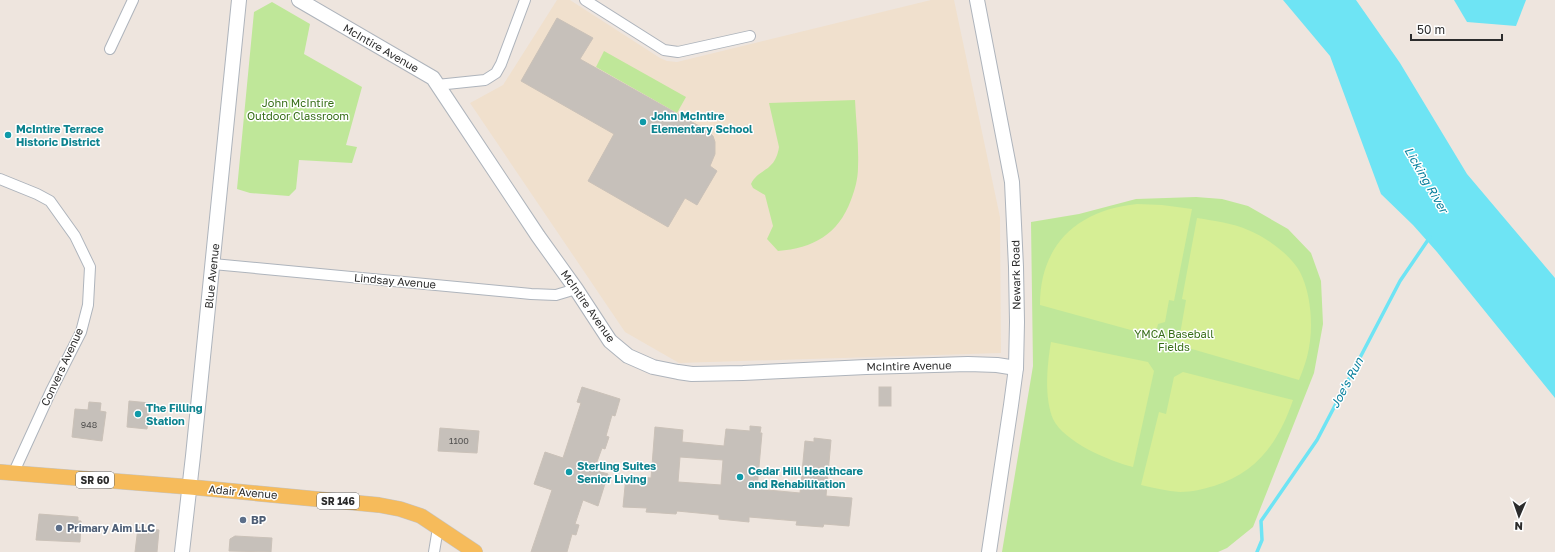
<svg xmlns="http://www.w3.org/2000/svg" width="1555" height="552" viewBox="0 0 1555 552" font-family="'Golos Text',sans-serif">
  <rect width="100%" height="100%" fill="#eee5de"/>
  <polygon fill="#f0e0cd" points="557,0 570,0 660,58 667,61 677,62 931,0 954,0 1000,217 1001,353 679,363 625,332 470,103 503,85"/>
  <g fill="#bfe799">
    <polygon points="272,2 310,24 304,54 362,87 346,145 357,147 352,163 299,160 296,189 289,196 250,193 237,189 254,12"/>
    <polygon points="604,51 686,97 677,113 596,67"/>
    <path d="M855 100C856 122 859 145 858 167 858 179 855 189 851 200 838 235 813 248 778 251L767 239 773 226 765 195 753 188 751 184C758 168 775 173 779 147L769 103Z"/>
    <polygon points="1196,197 1222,199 1248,206 1288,229 1311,253 1321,281 1323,324 1314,373 1253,527 1227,548 1218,552 1002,552 1033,366 1031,222 1079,214 1136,199"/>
  </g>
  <g fill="#d6ee95">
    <path d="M1137 204 1162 205 1192 209 1174 301 1169 300 1165 322 1158 324 1157 328 1149 335 1040 305C1040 244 1078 210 1137 204Z"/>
    <path d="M1197 218C1215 221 1232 223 1248 230 1266 237 1291 255 1300 272 1312 296 1314 331 1307 357 1305 365 1302 372 1299 380L1185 347 1179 340 1186 300 1182 299Z"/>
    <path d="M1051 342 1148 362 1154 371 1133 467C1109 461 1064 442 1053 419 1044 398 1047 365 1051 342Z"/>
    <path d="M1183 372 1293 400C1279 441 1258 472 1214 486 1203 489 1192 492 1180 492 1167 491 1154 488 1141 485L1159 412 1166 414 1174 377Z"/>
  </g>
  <g fill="#6ee4f4">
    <polygon points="1283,0 1356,0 1400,63 1467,174 1555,278 1555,398 1437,252 1413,225 1381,194 1330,56"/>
    <polygon points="1454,0 1526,0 1516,26 1467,22"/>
  </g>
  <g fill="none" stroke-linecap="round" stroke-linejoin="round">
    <polyline stroke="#6ee4f4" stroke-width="3.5" points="1257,552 1262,540 1261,521 1317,440 1400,281 1430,237"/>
  </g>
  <g fill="#c6c0ba" stroke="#cac1b8" fill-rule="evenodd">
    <polygon points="557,18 593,38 580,59 708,131 713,136 715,142 715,154 710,166 717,171 697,205 685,198 668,227 588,181 614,134 521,81"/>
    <polygon points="582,387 620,399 615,416 612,415 606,436 609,437 605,449 602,448 594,470 608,474 598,506 583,500 575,524 579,525 576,535 572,534 567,552 531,552 552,490 534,484 545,452 563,458 581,403 577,402"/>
    <rect x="879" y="387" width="12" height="19"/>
    <polygon points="129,401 150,403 147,429 127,427"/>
    <polygon points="89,402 101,403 100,411 106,412 102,441 72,437 75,409 88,410"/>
    <path d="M750 426 761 427 760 433H762L757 489 800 493 805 441 814 442V438L831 440 826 496 852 498 849 526 824 524 823 527 796 525 797 521 749 517V522L719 519V515L677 511 676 514 646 512 647 508 623 507 626 476 651 478 655 427 683 430 682 442 724 446 726 429 750 431ZM680 457 723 460 721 485 678 482Z"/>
    <polygon points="440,428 479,431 477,453 438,451"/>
    <polygon points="39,514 78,517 78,521 81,521 80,542 36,540"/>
    <polygon points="138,527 159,530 157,552 135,552"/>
    <polygon points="235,536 272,538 271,552 229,551 230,539"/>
  </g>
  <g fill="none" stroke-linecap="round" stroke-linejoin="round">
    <defs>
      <g id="street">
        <polyline points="585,0 664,50 678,52 750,36"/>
        <polyline points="110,49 133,0"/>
        <polyline points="437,85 485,80 496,73 501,64 525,0"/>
        <polyline points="0,179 37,194 50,201 75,236 90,267 88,305 81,332 51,391 13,474"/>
        <polyline points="213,264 531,294 556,295 576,289"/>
        <polyline points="434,552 438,528"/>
      </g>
      <g id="secondary">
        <polyline points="299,0 433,78 538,236 576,289 610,341 628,356 653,367 678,372 692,374 743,373 866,367 968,364 997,365 1016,368"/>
        <polyline points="977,0 1012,182 1016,267 1017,322 1016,368 1011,405 989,552"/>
        <polyline points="182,552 193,456 239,0"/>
      </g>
      <polyline id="primary" points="0,472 190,487 379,505 400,509 421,516 475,552"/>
    </defs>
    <use href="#street" stroke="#aeb4bc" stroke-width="12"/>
    <use href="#secondary" stroke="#aeb4bc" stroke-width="16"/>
    <use href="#primary" stroke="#c4c4c4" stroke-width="16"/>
    <use href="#street" stroke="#fff" stroke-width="10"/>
    <use href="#secondary" stroke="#fff" stroke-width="14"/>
    <use href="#primary" stroke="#f6bb5b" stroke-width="15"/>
  </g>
  <g fill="#0f9aa8" stroke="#fff" stroke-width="1.5">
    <circle cx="643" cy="122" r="4"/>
    <circle cx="8" cy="135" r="4"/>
    <circle cx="138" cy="414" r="4"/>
    <circle cx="569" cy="472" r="4"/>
    <circle cx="740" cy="477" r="4"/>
  </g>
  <g fill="#5c6f8a" stroke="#fff" stroke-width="1.5">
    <circle cx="243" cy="520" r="4"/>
    <circle cx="59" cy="528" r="4"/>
  </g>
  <g text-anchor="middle" stroke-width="3" stroke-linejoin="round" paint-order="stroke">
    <g font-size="9" fill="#525150">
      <text x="89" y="428">948</text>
      <text x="459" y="444">1100</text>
    </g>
    <g fill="#fff" stroke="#6b6b6b" stroke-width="1">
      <rect x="76" y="472" width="38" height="16" rx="3"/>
      <rect x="317" y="493" width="42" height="16" rx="3"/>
    </g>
    <g font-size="10" font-weight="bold" fill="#2c2c2c">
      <text x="95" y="484">SR 60</text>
      <text x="338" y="505">SR 146</text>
    </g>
    <g font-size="11" fill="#2c2c2c" stroke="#fff">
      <text transform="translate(381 48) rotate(30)" y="4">McIntire Avenue</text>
      <text transform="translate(1016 275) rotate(-91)" y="4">Newark Road</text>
      <text transform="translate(212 276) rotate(-84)" y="4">Blue Avenue</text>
      <text transform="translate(395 281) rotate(5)" y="4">Lindsay Avenue</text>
      <text transform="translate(588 306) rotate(55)" y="4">McIntire Avenue</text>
      <text transform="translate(909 366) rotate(-1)" y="4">McIntire Avenue</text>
      <text transform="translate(62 367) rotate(-65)" y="4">Convers Avenue</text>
      <text transform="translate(243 492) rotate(5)" y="4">Adair Avenue</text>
    </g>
    <g font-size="11" fill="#376e18" stroke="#fff">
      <text x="298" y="107">John McIntire<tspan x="298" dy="13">Outdoor Classroom</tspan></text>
      <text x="1174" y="338">YMCA Baseball<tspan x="1174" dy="13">Fields</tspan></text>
    </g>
    <g font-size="11" font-weight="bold" fill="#0d838f" stroke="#fff" text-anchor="start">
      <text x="651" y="120">John McIntire<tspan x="651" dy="13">Elementary School</tspan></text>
      <text x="16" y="133">McIntire Terrace<tspan x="16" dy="13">Historic District</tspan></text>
      <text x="146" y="412">The Filling<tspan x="146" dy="13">Station</tspan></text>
      <text x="577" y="470">Sterling Suites<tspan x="577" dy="13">Senior Living</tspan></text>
      <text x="748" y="475">Cedar Hill Healthcare<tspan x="748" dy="13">and Rehabilitation</tspan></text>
    </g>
    <g font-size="11" font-weight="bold" fill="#4e5e75" stroke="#fff" text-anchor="start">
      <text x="251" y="524">BP</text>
      <text x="67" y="532">Primary Aim LLC</text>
    </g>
    <g font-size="12" font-style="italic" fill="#08809d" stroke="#fff">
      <text transform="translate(1426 180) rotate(60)" y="4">Licking River</text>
      <text transform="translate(1347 383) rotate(-62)" y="4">Joe's Run</text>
    </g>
  </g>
  <g transform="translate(1519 516) rotate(182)" stroke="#ffffff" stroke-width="3" paint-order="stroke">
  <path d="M0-3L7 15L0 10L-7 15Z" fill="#2c2c2c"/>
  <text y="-6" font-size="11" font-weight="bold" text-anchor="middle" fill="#2c2c2c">N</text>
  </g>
  <path d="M1411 34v6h91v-6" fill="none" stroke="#2c2c2c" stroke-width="2"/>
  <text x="1417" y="34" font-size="12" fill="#2c2c2c" stroke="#ffffff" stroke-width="3" paint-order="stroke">50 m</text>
</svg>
